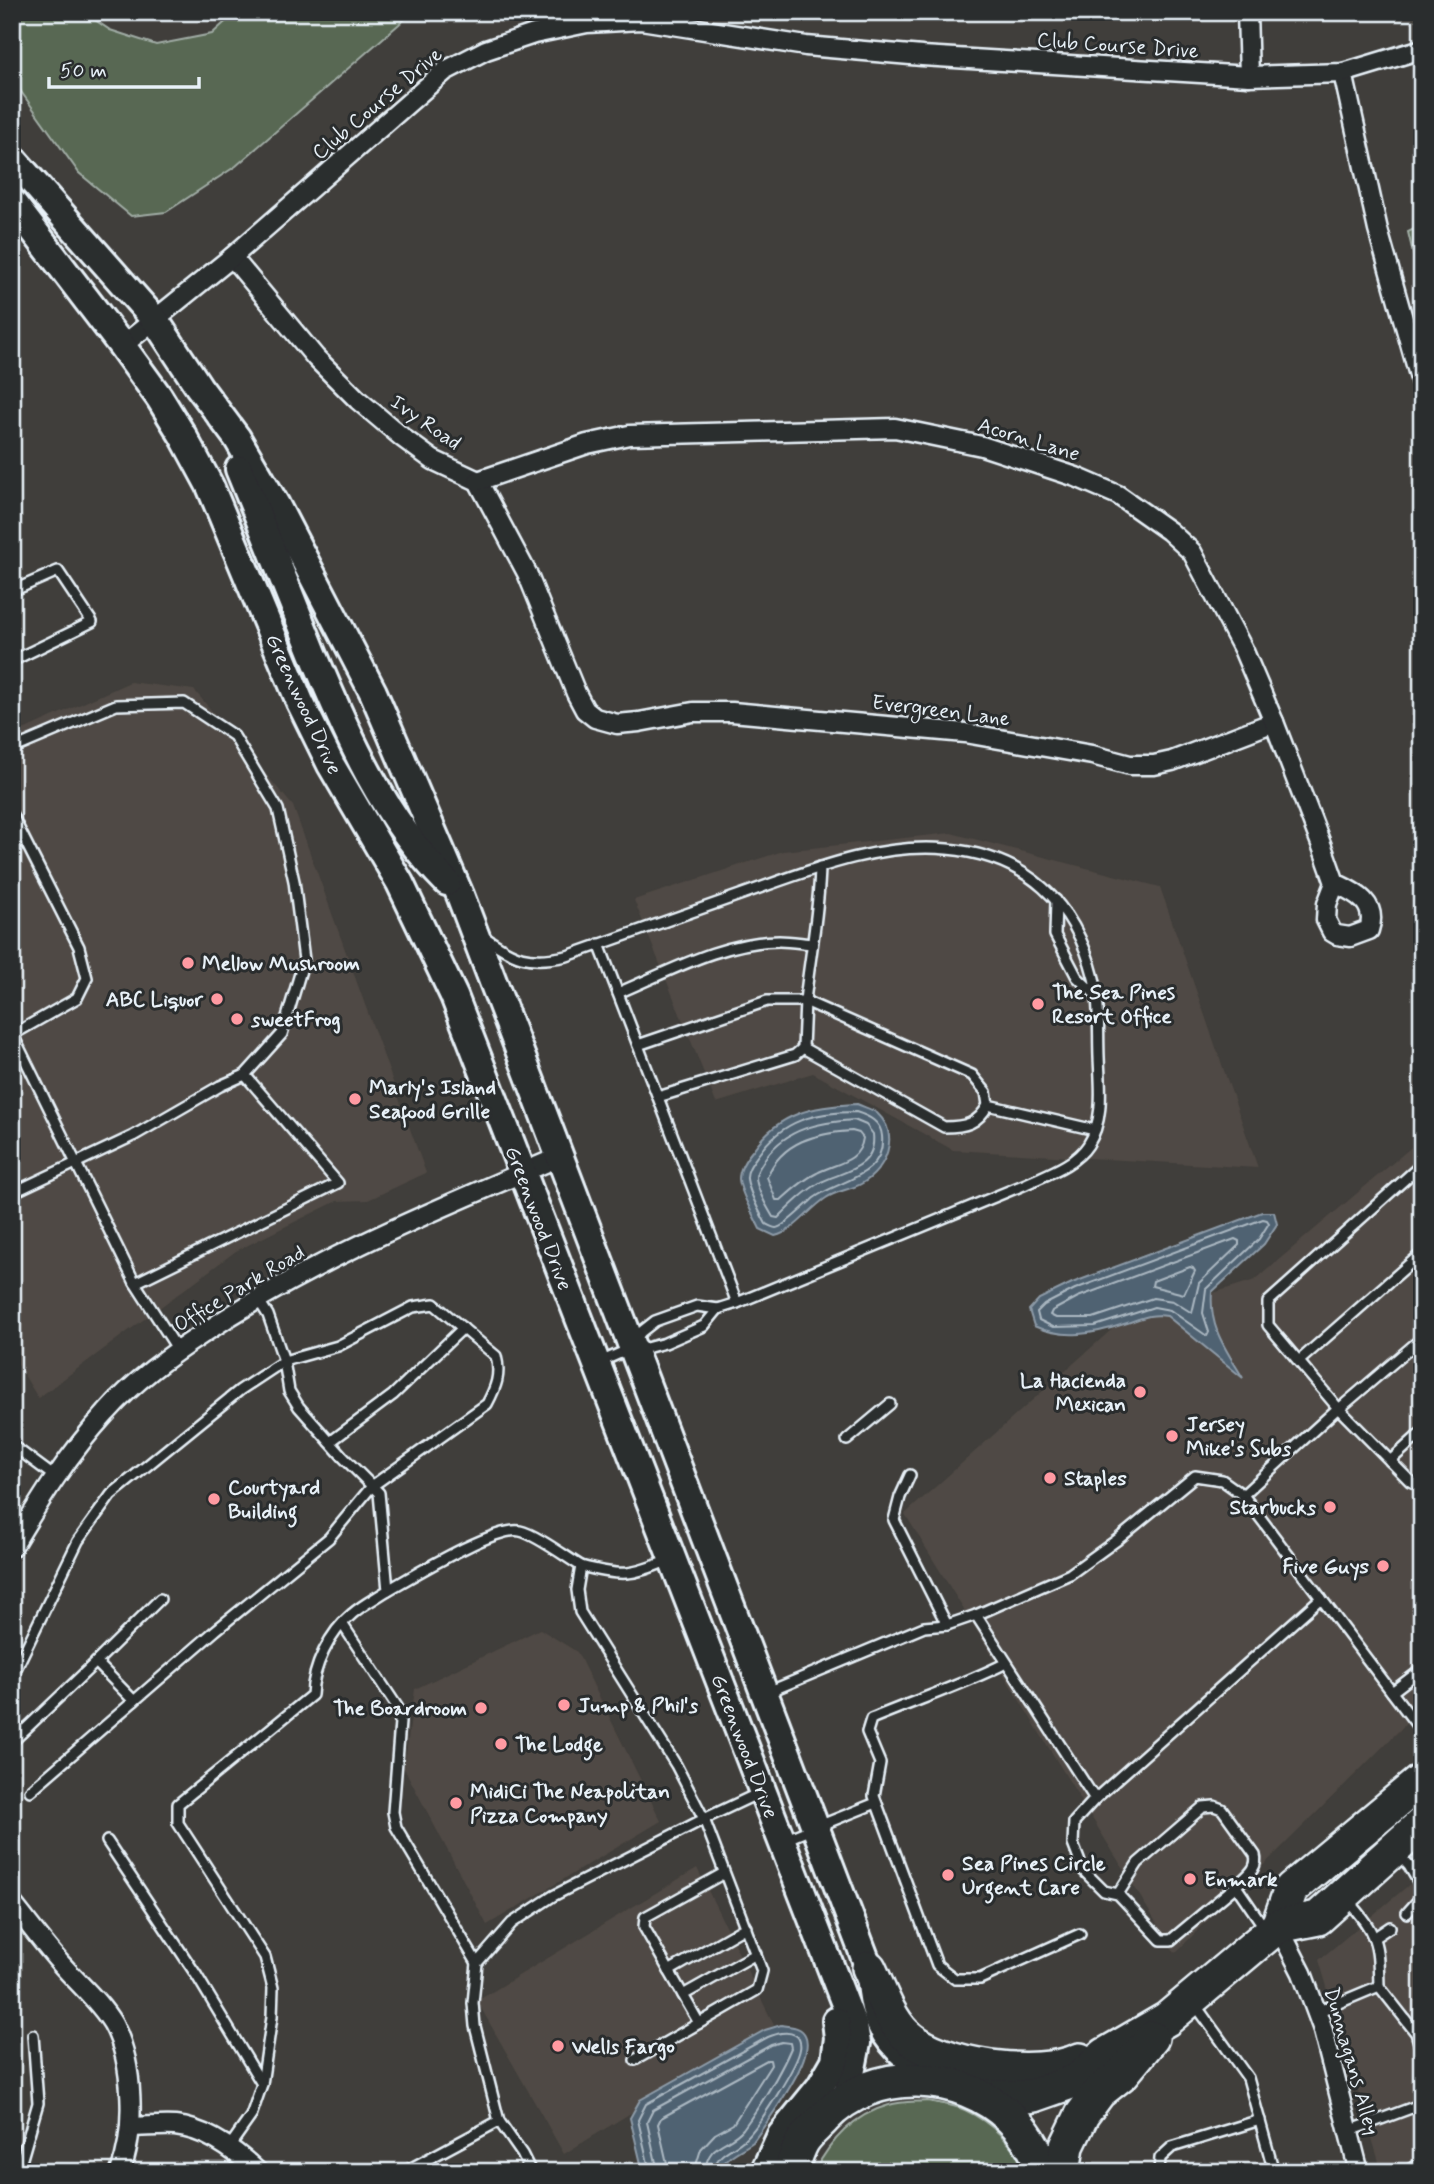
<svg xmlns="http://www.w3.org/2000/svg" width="1434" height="2184" viewBox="0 0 1434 2184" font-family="Mynerve,sans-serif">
  <rect width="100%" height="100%" fill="#403e3b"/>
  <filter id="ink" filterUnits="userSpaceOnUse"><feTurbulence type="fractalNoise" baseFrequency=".0143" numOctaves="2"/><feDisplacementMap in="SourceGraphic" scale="14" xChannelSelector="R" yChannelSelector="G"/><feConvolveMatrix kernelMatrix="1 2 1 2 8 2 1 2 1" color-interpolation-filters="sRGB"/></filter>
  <g filter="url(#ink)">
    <g fill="#4f4944">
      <polygon points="130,682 194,690 293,806 426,1173 368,1200 337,1201 236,1251 38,1398 12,1355 12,735"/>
      <polygon points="951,833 1160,887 1258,1168 953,1150 813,1073 716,1103 634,900 783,851"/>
      <polygon points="1422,1138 1422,1708 1175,1953 905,1514 1120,1322 1255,1280"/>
      <polygon points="540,1629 577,1652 661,1821 487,1925 404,1768 415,1689"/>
      <polygon points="697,1868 774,2025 564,2154 477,2001"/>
      <polygon points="1422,1874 1422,2172 1382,2172 1319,1960"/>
    </g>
    <g fill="#586852" stroke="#a0aca5" stroke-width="2">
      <polygon points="12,12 83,12 110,30 156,45 212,34 236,12 413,12 236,166 166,212 131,216 79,173 12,79"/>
      <polygon points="1422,225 1422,291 1408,232"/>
      <path d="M927 2101C939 2103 954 2105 965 2110 991 2122 1015 2145 1025 2172H814C831 2140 853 2115 889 2105 901 2101 915 2102 927 2101Z"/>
    </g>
    <g fill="#506272" stroke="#8d9ba8" stroke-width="2">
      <path d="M857 1104C863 1107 872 1109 877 1113 901 1135 886 1170 861 1184 850 1190 836 1191 826 1198 808 1210 795 1231 775 1236L760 1229C754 1216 740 1193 739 1179 739 1168 747 1157 753 1150 779 1112 814 1106 857 1104Z"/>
      <path d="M1262 1212H1274L1277 1224 1264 1244 1212 1292C1209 1328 1225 1348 1243 1378L1167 1316C1150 1313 1140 1319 1124 1324 1094 1334 1064 1340 1034 1326L1029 1310 1039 1299 1072 1283Z"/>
      <path d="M781 2025C790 2027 801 2026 805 2035 817 2057 766 2123 753 2142 740 2152 725 2155 720 2172H643L630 2118 640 2100 765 2030Z"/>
    </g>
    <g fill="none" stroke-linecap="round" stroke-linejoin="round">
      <g stroke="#abb8c2" stroke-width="2">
        <path d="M856 1112C869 1116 881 1122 882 1136 886 1177 838 1180 814 1198 807 1204 782 1229 776 1228 774 1228 767 1225 766 1224 759 1211 749 1193 747 1179 746 1170 753 1162 758 1155 782 1120 815 1112 856 1112Z"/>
        <path d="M854 1120 866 1125 873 1134C877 1168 844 1171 821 1182 805 1191 791 1205 778 1218L773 1217C767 1207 756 1189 756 1177 756 1170 763 1163 766 1157 787 1128 820 1122 854 1120Z"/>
        <path d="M852 1131 859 1133 863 1138C860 1163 835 1163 817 1173 804 1179 791 1191 781 1200H776L767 1177C782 1141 817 1133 852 1131Z"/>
        <polygon points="1263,1219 1267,1220 1269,1223 1259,1239 1206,1289 1203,1313 1209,1332 1207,1336 1170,1310 1154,1307 1095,1326 1053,1327 1039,1320 1037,1312 1044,1305 1075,1289"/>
        <polygon points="1235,1239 1239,1241 1239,1245 1199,1283 1192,1313 1173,1301 1153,1298 1093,1318 1056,1318 1050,1315 1052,1311 1078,1297"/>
        <polygon points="1190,1267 1193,1268 1195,1271 1184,1294 1152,1286 1153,1281"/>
        <path d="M650 2172 638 2120 646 2104 768 2037C776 2034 787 2030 795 2035 800 2037 801 2045 800 2049 798 2065 758 2127 746 2138 733 2151 716 2151 714 2172"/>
        <path d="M658 2172 647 2122 653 2110 771 2045 782 2042 790 2043 791 2048C779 2076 761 2104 743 2129 729 2146 707 2142 705 2172"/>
        <polyline points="669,2172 658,2124 661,2118 767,2060 770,2060 771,2065 733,2124 715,2134 701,2149 694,2172"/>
      </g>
      <defs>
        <g id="lane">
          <polyline points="12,591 58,571 92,622 12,661"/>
          <polyline points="12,749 116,705 184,703 234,736 278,809 294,881 304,960 282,1034 245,1075 220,1086 133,1136 12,1193"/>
          <polyline points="12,815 79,947 87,978 77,998 12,1035"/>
          <path d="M820 867C819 912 810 956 805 1001L972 1075 986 1092 988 1105 1095 1130"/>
          <polyline points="1056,900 1055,935 1077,977 1097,996"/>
          <path d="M483 936C514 958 528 964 567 956 623 936 680 916 737 896 803 873 875 842 947 849 1026 856 1075 902 1094 978 1100 1003 1098 1031 1099 1057 1100 1086 1105 1119 1088 1145 1075 1165 1047 1174 1026 1184L737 1303 718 1309 697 1306 655 1321 641 1332 636 1339"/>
          <polyline points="599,944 737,1303"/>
          <path d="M618 993C668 972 723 941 779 941 790 941 801 943 812 944"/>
          <polyline points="13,1035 135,1283 178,1350"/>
          <polyline points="638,1045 767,1001 805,1001 803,1048"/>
          <path d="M658 1097 795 1055 803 1048 944 1127C965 1127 978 1124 988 1105"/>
          <polyline points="135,1283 338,1183 245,1075"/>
          <polyline points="1299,1361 1422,1253"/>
          <polyline points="600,1362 632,1348 646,1348 665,1343 704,1326 718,1309"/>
          <polyline points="1338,1408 1268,1325 1268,1302 1422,1164"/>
          <polyline points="1339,1409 1422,1338"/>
          <polyline points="847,1440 890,1404"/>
          <polyline points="330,1442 393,1395 463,1328"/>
          <polyline points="12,1445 55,1477"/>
          <polyline points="1390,1461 1422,1432"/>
          <polyline points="910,1475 900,1497 894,1520 947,1625"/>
          <polyline points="1243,1495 1422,1732"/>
          <path d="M388 1590C413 1576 495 1526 520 1531 535 1534 566 1557 581 1566"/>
          <polyline points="343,1625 398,1708 400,1722 393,1812 396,1827 477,1963"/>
          <polyline points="96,1662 160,1599"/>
          <path d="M1006 1663C963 1685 916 1700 871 1719L867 1732 880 1763 874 1796 937 1965 955 1979H980L1080 1934"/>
          <polyline points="12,1677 78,1541 111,1495 240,1390 284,1361 268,1315 258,1299"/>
          <polyline points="768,1692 924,1627 947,1625 976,1615"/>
          <polyline points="1392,1692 1422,1669"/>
          <polyline points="12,1720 22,1732"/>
          <polyline points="12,1742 96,1662 134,1701"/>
          <path d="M30 1791 216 1630 329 1538 372 1486 487 1404C496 1387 501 1375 496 1356L434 1304 413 1307 338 1346 284 1361 289 1391 299 1407 344 1458 379 1493 388 1590C376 1598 362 1605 352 1614 329 1633 313 1667 312 1695L178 1804V1823L265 1957 273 1988 272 2017 262 2084"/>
          <polyline points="1095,1799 1321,1598"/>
          <polyline points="784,1840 876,1803"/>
          <polyline points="107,1841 197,1976 262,2084 251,2116 229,2147"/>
          <polyline points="1399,1855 1409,1866 1422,1888"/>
          <path d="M1118 1894 1138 1863 1203 1807 1214 1806 1222 1809 1255 1855C1259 1869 1245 1877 1236 1886"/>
          <polyline points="1407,1913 1422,1896"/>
          <polyline points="1264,1927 1236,1886 1171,1940 1161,1940 1118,1894 1104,1891 1083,1870 1073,1844 1074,1822 1095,1799 976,1615 1070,1574 1117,1540 1195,1476 1222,1480 1243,1495 1338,1408 1410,1481 1422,1486"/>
          <polyline points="1375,1937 1390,1927"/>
          <polyline points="669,1971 746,1927"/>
          <polyline points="1379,1986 1416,2033 1422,2053"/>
          <polyline points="683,1995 756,1954"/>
          <polyline points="1194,2003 1248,2078 1274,2172"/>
          <path d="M1317 2012 1379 1986C1378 1941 1377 1934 1347 1900"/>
          <polyline points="699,2023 644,1927 645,1917 724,1873"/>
          <polyline points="635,2060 757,1990 762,1971 704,1819 759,1793"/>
          <path d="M499 2121 475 2026 473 2003 477 1963 512 1923 553 1896 704 1819 676 1765 580 1612 577 1590 581 1566C622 1577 631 1576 669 1560"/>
          <polyline points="1349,2131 1422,2104"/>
          <polyline points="18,2172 38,2103 33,2035"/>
          <polyline points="404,2172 499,2121 522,2154 531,2172"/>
          <polyline points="1159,2172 1160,2158 1172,2147 1260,2120"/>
          <polyline points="1407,2172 1422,2162"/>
        </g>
        <g id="street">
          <polyline points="1247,12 1249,76"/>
          <polyline points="1343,73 1378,230 1422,386"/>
          <polyline points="232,257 316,358 358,400 403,438 433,460 478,481 527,573 576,693 585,710 595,718 617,724 639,722 693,712 732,712 965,733 1092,755 1130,765 1154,765 1172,761 1274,722"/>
          <polyline points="122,346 232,257 445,71 486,50 534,34 587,23 641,20 806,46 922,56 1249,76 1343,73 1422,49"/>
          <path d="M478 481 587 444 629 435 895 428 982 446 1076 477 1118 495 1169 531 1192 552 1243 649 1274 722 1323 849 1335 883 1327 904 1326 920 1332 932 1337 935 1350 937 1369 930C1378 903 1356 893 1335 883"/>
          <path d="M12 1547C40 1500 69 1453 106 1413 134 1381 169 1356 204 1333 314 1259 438 1209 559 1157"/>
          <path d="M12 1903C29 1924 45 1946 63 1966 80 1985 100 2002 113 2024 134 2063 136 2131 120 2172"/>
          <polyline points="1278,1926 1302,1973 1322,2027 1359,2172"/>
          <path d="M130 2127C145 2127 161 2125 175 2126 207 2129 236 2151 258 2172"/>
        </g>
        <g id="secondary">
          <path d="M12 158 155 320 199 387 237 438 276 505 373 692 460 895 869 1968C871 1982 872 1998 876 2012 884 2044 913 2062 938 2081"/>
          <polyline points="12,202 122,346 159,397 183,436 210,486 300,702 331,765 400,883 454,996 854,2027 857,2043 846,2099"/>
          <path d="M239 469C264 530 288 591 313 653 347 735 383 818 447 882"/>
          <polyline points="764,2172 781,2135 820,2087 835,2061 838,2038 836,2021"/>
        </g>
        <g id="highway">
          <polyline points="1278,1926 1291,1889 1422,1780"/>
          <path d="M869 1968C879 1989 888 2017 905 2034 939 2067 1038 2080 1080 2060"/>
          <polyline points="982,2096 1014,2098 1034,2095 1077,2080 1105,2055 1167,2019 1278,1926 1318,1918 1422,1824"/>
          <path d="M790 2172C794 2162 797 2151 802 2142 807 2133 817 2126 824 2118 873 2066 960 2069 1011 2118 1027 2133 1037 2152 1045 2172"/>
          <polyline points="1063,2172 1067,2146 1082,2115 1099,2092 1123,2073 1152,2038"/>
        </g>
      </defs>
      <use href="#lane" stroke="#e8f1f8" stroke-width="14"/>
      <use href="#street" stroke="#e8f1f8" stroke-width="23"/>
      <use href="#secondary" stroke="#e8f1f8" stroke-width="32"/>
      <use href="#highway" stroke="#e8f1f8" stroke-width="38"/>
      <use href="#lane" stroke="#2a2d2e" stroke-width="9"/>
      <use href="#street" stroke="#2a2d2e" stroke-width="18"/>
      <use href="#secondary" stroke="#2a2d2e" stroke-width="26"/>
      <use href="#highway" stroke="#2a2d2e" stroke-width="33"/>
    </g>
  </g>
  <g fill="#ff9aa2" stroke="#2a2d2e" stroke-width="2.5">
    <circle cx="188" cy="963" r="7"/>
    <circle cx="217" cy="999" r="7"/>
    <circle cx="1038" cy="1004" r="7"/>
    <circle cx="237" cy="1019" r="7"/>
    <circle cx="355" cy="1099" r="7"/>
    <circle cx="1140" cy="1392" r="7"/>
    <circle cx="1172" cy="1436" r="7"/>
    <circle cx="1050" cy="1478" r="7"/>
    <circle cx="214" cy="1499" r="7"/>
    <circle cx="1330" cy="1507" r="7"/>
    <circle cx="1383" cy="1566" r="7"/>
    <circle cx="564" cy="1705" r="7"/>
    <circle cx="481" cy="1708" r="7"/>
    <circle cx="501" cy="1744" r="7"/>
    <circle cx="456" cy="1803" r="7"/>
    <circle cx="948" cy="1875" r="7"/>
    <circle cx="1190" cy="1879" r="7"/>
    <circle cx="558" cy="2046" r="7"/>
  </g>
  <g text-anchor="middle" stroke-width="6" stroke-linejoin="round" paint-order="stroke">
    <g font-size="21" fill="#e8f1f8" stroke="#2a2d2e">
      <text transform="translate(1118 45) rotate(4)" y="7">Club Course Drive</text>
      <text transform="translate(377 103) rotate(-40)" y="7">Club Course Drive</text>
      <text transform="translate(426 422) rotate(35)" y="7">Ivy Road</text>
      <text transform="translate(1029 439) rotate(17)" y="7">Acorn Lane</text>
      <text transform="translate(304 704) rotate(65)" y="7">Greenwood Drive</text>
      <text transform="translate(941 710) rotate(7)" y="7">Evergreen Lane</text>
      <text transform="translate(539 1218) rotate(69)" y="7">Greenwood Drive</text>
      <text transform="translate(239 1288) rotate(-31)" y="7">Office Park Road</text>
      <text transform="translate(745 1746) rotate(69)" y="7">Greenwood Drive</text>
      <text transform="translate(1352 2061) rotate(74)" y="7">Dunnagans Alley</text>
    </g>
    <g font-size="21" font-weight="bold" fill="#e8f1f8" stroke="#2a2d2e" text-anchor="start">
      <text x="202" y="970">Mellow Mushroom</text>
      <text x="1052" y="999">The Sea Pines<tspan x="1052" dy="24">Resort Office</tspan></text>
      <text x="203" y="1006" text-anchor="end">ABC Liquor</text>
      <text x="251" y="1026">sweetFrog</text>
      <text x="369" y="1094">Marly's Island<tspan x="369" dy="24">Seafood Grille</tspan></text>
      <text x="1126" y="1387" text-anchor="end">La Hacienda<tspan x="1126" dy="24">Mexican</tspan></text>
      <text x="1186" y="1431">Jersey<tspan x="1186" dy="24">Mike's Subs</tspan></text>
      <text x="1064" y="1485">Staples</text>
      <text x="228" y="1494">Courtyard<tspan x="228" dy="24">Building</tspan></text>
      <text x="1316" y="1514" text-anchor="end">Starbucks</text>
      <text x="1369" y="1573" text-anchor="end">Five Guys</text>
      <text x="578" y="1712">Jump &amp; Phil's</text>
      <text x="467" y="1715" text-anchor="end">The Boardroom</text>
      <text x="515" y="1751">The Lodge</text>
      <text x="470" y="1798">MidiCi The Neapolitan<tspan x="470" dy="24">Pizza Company</tspan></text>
      <text x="962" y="1870">Sea Pines Circle<tspan x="962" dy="24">Urgent Care</tspan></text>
      <text x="1204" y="1886">Enmark</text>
      <text x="572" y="2053">Wells Fargo</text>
    </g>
  </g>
  <rect width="1434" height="2184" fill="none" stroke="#2a2d2e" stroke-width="42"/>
  <rect x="21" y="21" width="1392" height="2142" fill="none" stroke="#e8f1f8" stroke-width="2.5" filter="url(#ink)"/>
  <path d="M49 77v10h150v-10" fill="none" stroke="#e8f1f8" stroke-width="3.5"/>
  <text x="60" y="77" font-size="21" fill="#e8f1f8" stroke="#2a2d2e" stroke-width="5" paint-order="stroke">50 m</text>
</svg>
